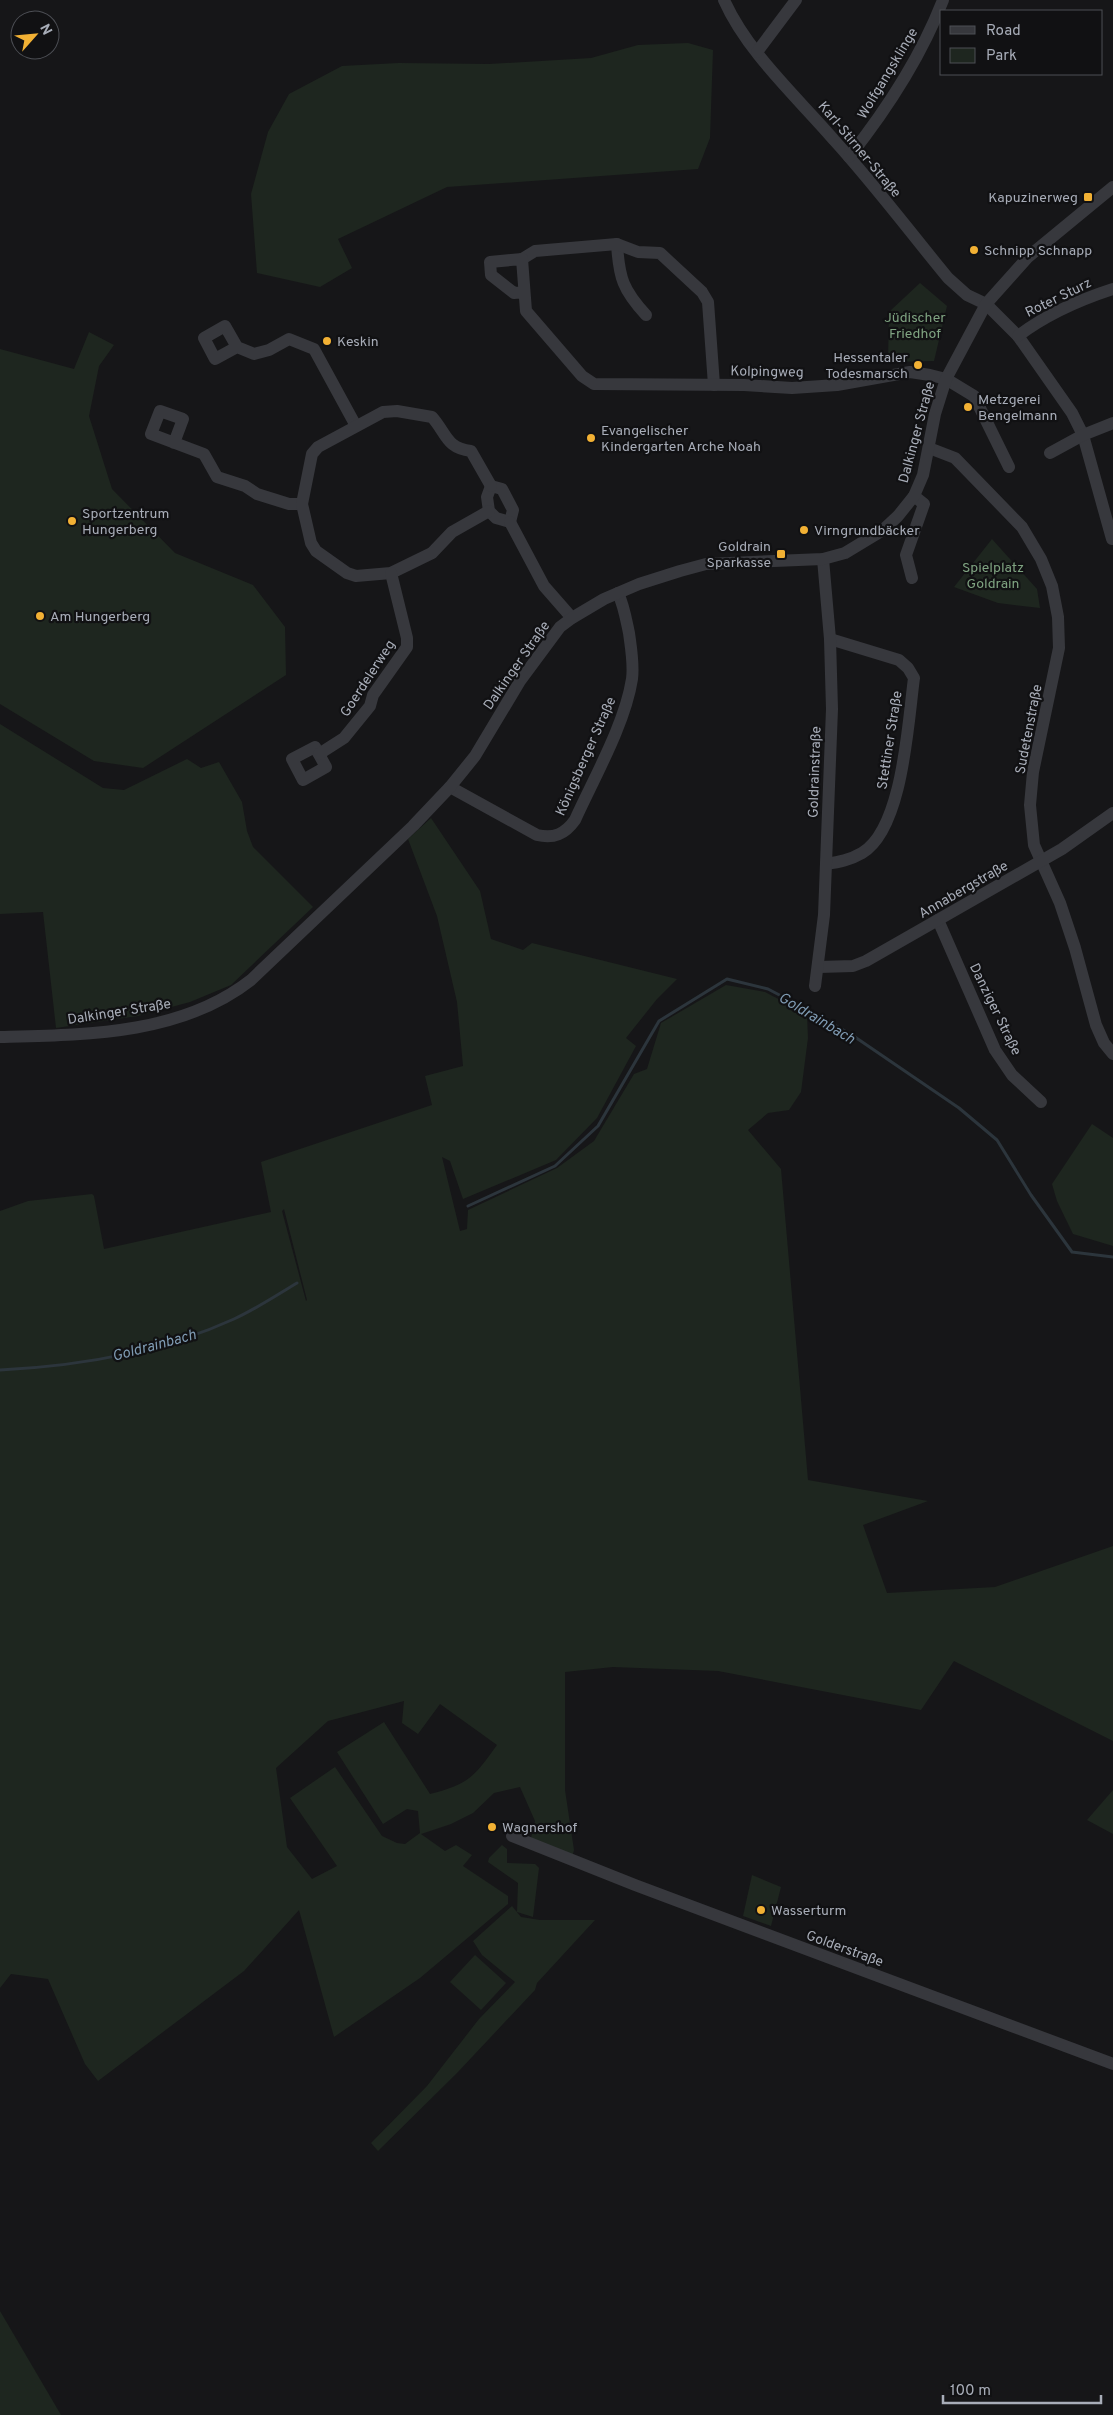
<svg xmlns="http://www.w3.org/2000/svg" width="1113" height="2415" viewBox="0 0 1113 2415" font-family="Overpass,sans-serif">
  <rect width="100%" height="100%" fill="#161618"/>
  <g fill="#1e261f" fill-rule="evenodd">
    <polygon points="688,43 713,50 710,138 698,169 447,187 338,239 352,268 320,287 257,273 251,194 268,132 289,94 342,66 399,63 489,64 591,58 638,45"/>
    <polygon points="920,283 947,306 934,361 888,362 889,312"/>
    <polygon points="89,332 114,345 99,366 89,416 112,489 175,553 253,585 285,627 286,675 143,768 94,761 0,704 0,349 74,369"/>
    <polygon points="992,539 1037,589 1040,608 998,603 954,587"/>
    <polygon points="0,724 103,788 124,790 187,759 201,768 219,762 242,802 247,831 253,847 313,907 231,985 190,1002 138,1016 56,1028 43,912 0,914"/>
    <path d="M431 818 480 891 491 939 523 950 532 943 677 979 657 999 626 1038 636 1046 597 1118 556 1160 463 1199 450 1161 442 1157 460 1231 467 1229 468 1210 557 1168 594 1141 634 1074 647 1069 661 1023 726 985 765 992 807 1014 808 1038 801 1092 789 1110 768 1113 748 1130 781 1169 808 1480 928 1501 863 1525 887 1593 995 1587 1113 1546V1741L954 1661 921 1710 718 1671 613 1667 565 1672V1790L574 1850 572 1858 530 1842 535 1821 520 1787 494 1793 473 1813 451 1824 421 1834 445 1851 456 1845 472 1855 463 1866 508 1896V1904L420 1978 334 2037 299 1910 244 1971 98 2081 85 2064 48 1979 11 1974 0 1988V1211L28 1201 92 1194 94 1196 104 1249 271 1212 261 1162 432 1105 425 1076 463 1066 457 1002 437 916 408 839ZM284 1209 307 1300 306 1301 282 1211ZM404 1701 402 1723 418 1734 440 1704 497 1745C474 1777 469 1784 430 1794L384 1722 337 1752 383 1824 407 1809 418 1811 420 1833 405 1844 397 1843 382 1836 335 1767 290 1798 337 1866 312 1879 287 1847 276 1768 328 1721Z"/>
    <polygon points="1092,1124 1113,1138 1113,1246 1073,1234 1057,1201 1052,1184"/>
    <polygon points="1113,1790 1113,1834 1087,1820"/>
    <polygon points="502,1845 507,1849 507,1863 535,1864 539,1868 533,1917 517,1912 518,1883 488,1862 489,1858"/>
    <polygon points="752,1875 781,1887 771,1926 743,1916"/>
    <polygon points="512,1906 521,1917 540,1920 595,1920 537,1983 535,1990 457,2073 378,2151 371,2143 427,2086 479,2019 515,1982 482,1955 473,1941"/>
    <polygon points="475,1955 506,1983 481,2010 450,1982"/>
    <polygon points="0,2311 61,2415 0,2415"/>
  </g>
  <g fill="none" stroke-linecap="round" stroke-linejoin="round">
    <g stroke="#2c353c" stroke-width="3">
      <polyline points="468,1206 555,1166 598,1126 659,1021 727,979 768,989 810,1011 852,1035 959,1108 997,1140 1031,1195 1072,1252 1113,1257"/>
      <path d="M0 1370C79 1366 162 1352 234 1319 256 1309 277 1295 297 1283"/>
    </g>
    <g stroke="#37383d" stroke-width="12">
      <path d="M724 0C747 52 797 97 834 140 874 184 910 232 948 278L967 295 986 304 1018 336 1072 413 1083 435 1112 539"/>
      <polyline points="757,52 796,0"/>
      <path d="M849 157C887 109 921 57 943 0"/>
      <path d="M617 244C619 278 623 290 646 315"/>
      <polyline points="522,259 535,251 617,244 638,252 660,253 702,292 708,302 714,385"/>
      <polyline points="524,292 514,293 491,275 490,262 522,259 526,311 582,376 594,384 744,385 792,388 837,385 910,372 930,375 946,379 974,396 1009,467"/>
      <path d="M1018 336C1047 314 1079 300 1113 289"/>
      <polyline points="237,347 215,359 204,338 225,326 237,347 254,354 269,350 289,339 314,349 356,426"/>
      <polyline points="174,443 183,419 160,411 151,434 204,454 217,477 245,486 257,494 289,504 302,504"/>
      <polyline points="929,448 955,458 1022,527 1041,559 1052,586 1058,617 1059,648 1033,772 1030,805 1034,845 1060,903 1075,948 1096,1025 1104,1043 1113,1054"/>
      <polyline points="1050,453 1083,435 1113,423"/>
      <polygon points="491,486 502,489 513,510 510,522 496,518 489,511 487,497"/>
      <path d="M489 511 452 532 432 553 391 573 356 576 347 573 316 551 311 543 302 504 312 454 318 447 383 412 397 411 432 417C447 434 446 448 471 451L491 486"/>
      <polyline points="510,522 544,586 572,618"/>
      <polyline points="912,578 906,555 924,504 914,496"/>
      <polygon points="315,747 326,767 303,780 292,759"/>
      <polyline points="319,754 344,738 370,706 373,695 407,647 407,638 391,573"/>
      <path d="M450 787 537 835C554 839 565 834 575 820 594 778 625 724 632 679 634 664 631 648 629 633 626 619 624 606 618 593"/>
      <path d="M826 864C839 862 850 860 862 853 903 829 908 722 914 678L908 668 899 660 830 639"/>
      <polyline points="938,920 995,1050 1012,1075 1041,1102"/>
      <polyline points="819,967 853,966 866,961 1062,849 1113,813"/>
      <polyline points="815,986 824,915 832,709 830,639 823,559"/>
      <path d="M0 1037C85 1035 181 1035 251 980L413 826 450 787 475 756 520 681 560 627 572 618 604 599 639 584 680 571 706 564 823 559 845 553 883 530 898 516 914 496 923 475 935 414 946 379 986 304 1028 257 1113 187"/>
      <polyline points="512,1836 635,1885 1113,2064"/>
    </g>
  </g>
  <g fill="#f2b134" stroke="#111113" stroke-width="2">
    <rect x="1083" y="192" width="10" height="10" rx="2.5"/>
    <circle cx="974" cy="250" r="5"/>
    <circle cx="327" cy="341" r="5"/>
    <circle cx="918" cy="365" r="5"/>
    <circle cx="968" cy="407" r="5"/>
    <circle cx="591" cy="438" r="5"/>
    <circle cx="72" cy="521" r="5"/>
    <circle cx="804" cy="530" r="5"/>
    <rect x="776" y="549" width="10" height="10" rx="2.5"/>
    <circle cx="40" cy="616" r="5"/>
    <circle cx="492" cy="1827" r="5"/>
    <circle cx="761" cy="1910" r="5"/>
  </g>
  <g text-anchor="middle" stroke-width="4.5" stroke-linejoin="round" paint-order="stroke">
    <g font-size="14" fill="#a8adb8" stroke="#111113">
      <text transform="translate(887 73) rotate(-59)" y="5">Wolfgangsklinge</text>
      <text transform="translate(860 149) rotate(50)" y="5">Karl-Stirner-Straße</text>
      <text transform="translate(1058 297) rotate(-26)" y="5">Roter Sturz</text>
      <text transform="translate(767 371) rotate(1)" y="5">Kolpingweg</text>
      <text transform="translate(916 432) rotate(-75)" y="5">Dalkinger Straße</text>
      <text transform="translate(516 665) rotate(-55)" y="5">Dalkinger Straße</text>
      <text transform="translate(367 678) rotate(-57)" y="5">Goerdelerweg</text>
      <text transform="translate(1028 729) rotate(-79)" y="5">Sudetenstraße</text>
      <text transform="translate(889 740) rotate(-81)" y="5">Stettiner Straße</text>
      <text transform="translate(585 756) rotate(-66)" y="5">Königsberger Straße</text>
      <text transform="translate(814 772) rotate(-88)" y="5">Goldrainstraße</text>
      <text transform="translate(963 889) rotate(-30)" y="5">Annabergstraße</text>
      <text transform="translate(996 1009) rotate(64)" y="5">Danziger Straße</text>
      <text transform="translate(119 1011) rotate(-9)" y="5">Dalkinger Straße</text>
      <text transform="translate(845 1948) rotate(20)" y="5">Golderstraße</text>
    </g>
    <g font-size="14" fill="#a8adb8" stroke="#111113" text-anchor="start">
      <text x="1078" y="202" text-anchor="end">Kapuzinerweg</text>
      <text x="984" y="255">Schnipp Schnapp</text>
      <text x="337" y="346">Keskin</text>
      <text x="908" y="362" text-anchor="end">Hessentaler<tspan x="908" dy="16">Todesmarsch</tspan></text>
      <text x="978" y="404">Metzgerei<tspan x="978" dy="16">Bengelmann</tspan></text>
      <text x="601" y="435">Evangelischer<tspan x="601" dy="16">Kindergarten Arche Noah</tspan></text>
      <text x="82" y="518">Sportzentrum<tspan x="82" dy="16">Hungerberg</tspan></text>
      <text x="814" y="535">Virngrundbäcker</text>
      <text x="771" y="551" text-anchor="end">Goldrain<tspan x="771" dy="16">Sparkasse</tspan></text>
      <text x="50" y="621">Am Hungerberg</text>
      <text x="502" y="1832">Wagnershof</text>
      <text x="771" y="1915">Wasserturm</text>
    </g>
    <g font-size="14" fill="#7fa381" stroke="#111113">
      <text x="915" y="322">Jüdischer<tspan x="915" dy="16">Friedhof</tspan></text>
      <text x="993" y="572">Spielplatz<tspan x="993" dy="16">Goldrain</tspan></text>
    </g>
    <g font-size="15" font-style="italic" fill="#7f9bb3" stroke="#111113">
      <text transform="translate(817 1018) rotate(31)" y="5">Goldrainbach</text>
      <text transform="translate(154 1345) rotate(-15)" y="5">Goldrainbach</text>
    </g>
  </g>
  <rect x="940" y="10" width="162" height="65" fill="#111113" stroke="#4d4f55"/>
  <rect x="950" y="26" width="25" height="8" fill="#37383d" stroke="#4d4f55"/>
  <text x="986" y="35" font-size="15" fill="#a8adb8">Road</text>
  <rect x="950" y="48" width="25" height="15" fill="#1e261f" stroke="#4d4f55"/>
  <text x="986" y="60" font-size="15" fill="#a8adb8">Park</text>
  <g transform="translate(35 35) rotate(63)"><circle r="24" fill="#111113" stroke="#4d4f55"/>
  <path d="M0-4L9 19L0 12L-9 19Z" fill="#f2b134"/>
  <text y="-8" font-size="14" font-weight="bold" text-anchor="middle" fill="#a8adb8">N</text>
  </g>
  <path d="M943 2395v8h158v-8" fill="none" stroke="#a8adb8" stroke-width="2.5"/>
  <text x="950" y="2395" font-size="15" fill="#a8adb8" stroke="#111113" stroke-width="4" paint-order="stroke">100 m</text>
</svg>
